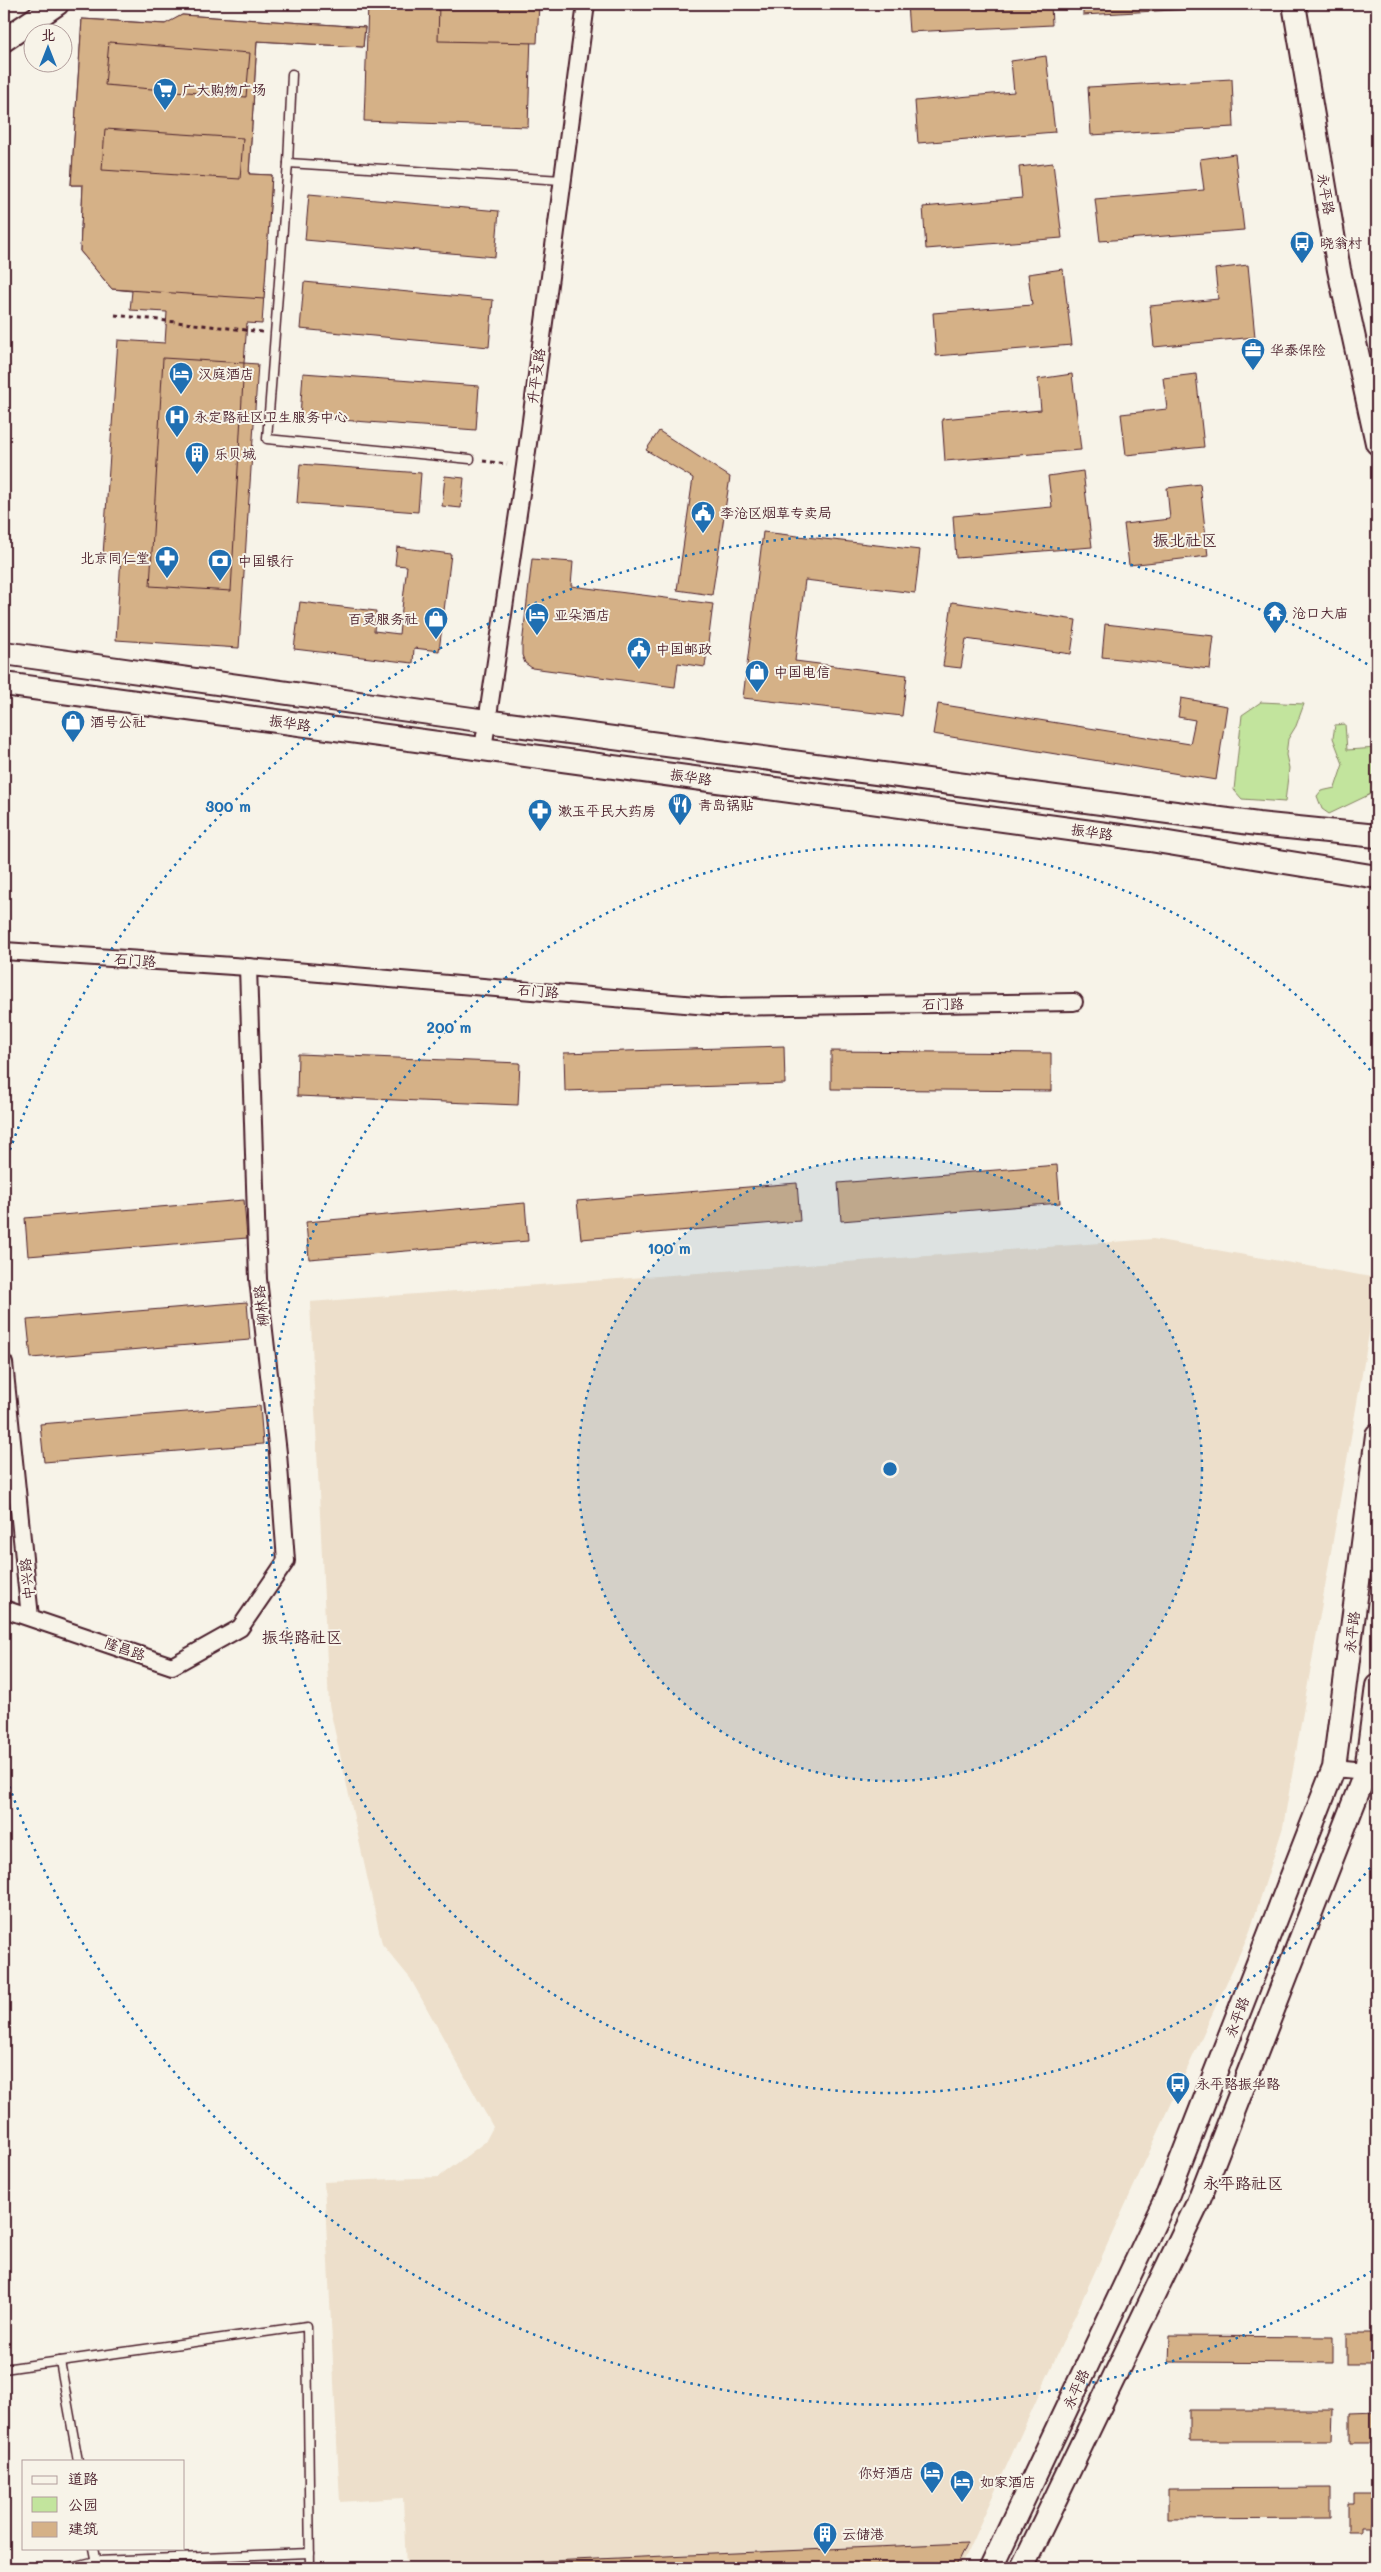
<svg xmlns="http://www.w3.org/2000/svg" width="1381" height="2572" viewBox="0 0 1381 2572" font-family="Mali,'LXGW WenKai TC',sans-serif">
  <rect width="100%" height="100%" fill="#f7f3e8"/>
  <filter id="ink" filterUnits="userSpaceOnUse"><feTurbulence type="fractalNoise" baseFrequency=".02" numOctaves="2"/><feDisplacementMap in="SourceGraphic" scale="10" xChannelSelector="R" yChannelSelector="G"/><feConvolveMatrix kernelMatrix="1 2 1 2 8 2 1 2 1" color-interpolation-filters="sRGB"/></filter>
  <g filter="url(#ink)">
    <polygon fill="#eddfcb" points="1153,1239 1377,1278 1377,1288 1283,1827 1250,1931 960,2568 406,2568 403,2498 340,2502 324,2182 439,2177 485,2142 493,2127 410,1978 382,1944 329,1705 310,1302"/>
    <g fill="#c2e49d" stroke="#868264">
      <polygon points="1261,702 1304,704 1296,726 1288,739 1286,755 1289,768 1285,802 1242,799 1234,790 1242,715"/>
      <polygon points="1345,724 1347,750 1377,748 1377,791 1329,814 1322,809 1317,796 1321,791 1335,788 1343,764 1333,738 1335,725"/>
    </g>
    <g fill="#d5b187" stroke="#4a1f2b">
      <polygon points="368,4 532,4 528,127 364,121"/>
      <polygon points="439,4 539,4 537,43 438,41"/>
      <polygon points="907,4 1051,4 1052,25 909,32"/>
      <polygon points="1083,4 1227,4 1227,7 1083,15"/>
      <polygon points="182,15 365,27 363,47 257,41 249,174 272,175 262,324 247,323 244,363 258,364 239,648 116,640 121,556 103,555 118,340 165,343 167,312 130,310 132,291 112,289 80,251 83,185 71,185 82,19 167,24"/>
      <polygon points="182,15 365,27 363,47 257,41 249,174 272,175 264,299 112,289 80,251 83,185 71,185 82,19 165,24"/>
      <polygon points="109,42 250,53 246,97 105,85"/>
      <polygon points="1046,56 1055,132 918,143 915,101 1014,92 1011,61"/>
      <polygon points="1232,79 1234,127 1091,135 1088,87"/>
      <polygon points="105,129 243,138 240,179 102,170"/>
      <polygon points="1235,154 1244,230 1100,241 1095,199 1204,190 1200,159"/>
      <polygon points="1053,163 1062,238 926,249 923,207 1022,198 1019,167"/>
      <polygon points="309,194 499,211 495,257 305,240"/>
      <polygon points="1248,265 1255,337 1154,347 1150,306 1218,299 1215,269"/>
      <polygon points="1063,269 1072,345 936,356 933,313 1032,305 1028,274"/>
      <polygon points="304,282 493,300 489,347 300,329"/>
      <polygon points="163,358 244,363 231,591 150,586"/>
      <polygon points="303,373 479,386 476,430 300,417"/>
      <polygon points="1072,374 1081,450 945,461 942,419 1041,410 1038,379"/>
      <polygon points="1196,374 1204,447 1126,455 1121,414 1167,409 1163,378"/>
      <polygon points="659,431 730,477 712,595 677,590 693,478 646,450"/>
      <polygon points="300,464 421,473 418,512 297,503"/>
      <polygon points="1083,471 1092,547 956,558 953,516 1052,507 1048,476"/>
      <polygon points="445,476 464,478 461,508 442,506"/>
      <polygon points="1200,484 1208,556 1129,565 1124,524 1170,519 1167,488"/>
      <polygon points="763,532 920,550 915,593 805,580 795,661 907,675 902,716 743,698"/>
      <polygon points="397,547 451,554 439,651 414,648 413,663 294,649 300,602 376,611 374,631 399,634 407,566 395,565"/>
      <polygon points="532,559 573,562 571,586 713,604 705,667 678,663 675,687 532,668 525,663 522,655 522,645"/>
      <polygon points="952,602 1076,620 1071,654 966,639 961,668 943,666"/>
      <polygon points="1105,624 1214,636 1210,669 1102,657"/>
      <polygon points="1181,698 1227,706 1216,780 933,734 938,704 1190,744 1195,720 1178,717"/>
      <polygon points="784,1046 785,1084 565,1091 564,1053"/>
      <polygon points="831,1051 1051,1053 1051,1091 831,1089"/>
      <polygon points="298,1054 520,1063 518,1105 297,1096"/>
      <polygon points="1057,1165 1060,1203 841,1221 838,1183"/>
      <polygon points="797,1183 800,1221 581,1239 577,1201"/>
      <polygon points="244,1200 247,1238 28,1256 25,1218"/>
      <polygon points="525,1203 528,1241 309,1259 306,1222"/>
      <polygon points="247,1302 250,1340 31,1358 27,1320"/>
      <polygon points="260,1406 263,1444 44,1462 40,1424"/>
      <rect x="1347" y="2333" width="30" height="31"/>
      <polygon points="1170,2336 1333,2337 1333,2363 1169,2362"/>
      <polygon points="1189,2410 1333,2410 1332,2441 1189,2441"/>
      <polygon points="1377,2412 1377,2443 1350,2443 1350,2413"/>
      <polygon points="1331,2488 1331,2518 1168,2519 1168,2489"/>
      <polygon points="1354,2494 1377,2494 1377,2522 1371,2522 1371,2527 1361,2527 1361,2532 1348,2532 1348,2503 1354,2503"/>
      <polygon points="967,2543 955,2568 411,2567"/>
    </g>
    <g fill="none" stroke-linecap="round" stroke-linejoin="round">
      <defs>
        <g id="lane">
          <polyline points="292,74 288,163 267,439 470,459"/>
          <polyline points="288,163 562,180"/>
          <polyline points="60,2361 78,2461"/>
          <polyline points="4,2369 307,2326 310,2568"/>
          <polyline points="93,2548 97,2568"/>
          <polyline points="68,2568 96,2561 310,2553"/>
        </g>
        <g id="street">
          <polyline points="483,749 525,466 586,4"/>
          <polyline points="4,951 248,967 720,1007 1074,1002"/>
          <polyline points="4,1363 30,1617"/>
          <polyline points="4,1609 172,1666 240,1628 286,1561 278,1453 258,1279 248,967"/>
          <polyline points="1334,1768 1366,1771 1377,1776"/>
        </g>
        <g id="secondary">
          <polyline points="1294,4 1339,270 1377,443"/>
          <polyline points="4,40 57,4"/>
          <polyline points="4,653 486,721 1258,824 1377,836"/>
          <polyline points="4,684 1150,840 1377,877"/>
          <polyline points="991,2568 1168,2194 1334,1768 1377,1435"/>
          <polyline points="1022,2568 1197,2205 1366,1771 1377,1686"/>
        </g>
      </defs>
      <use href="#lane" stroke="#4a1f2b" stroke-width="11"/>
      <use href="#street" stroke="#4a1f2b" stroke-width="20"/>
      <use href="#secondary" stroke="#4a1f2b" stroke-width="26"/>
      <g stroke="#4a1f2b" stroke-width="3" stroke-dasharray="4 4" stroke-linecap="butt">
        <polyline points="115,315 263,332"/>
        <polyline points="483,461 507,464"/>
      </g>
      <use href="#lane" stroke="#f7f3e8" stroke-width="8"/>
      <use href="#street" stroke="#f7f3e8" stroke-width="16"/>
      <use href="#secondary" stroke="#f7f3e8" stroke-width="22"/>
    </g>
  </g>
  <circle cx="890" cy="1469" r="312" fill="#1f6fb2" fill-opacity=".12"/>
  <g fill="none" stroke="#1f6fb2" stroke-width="2.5" stroke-dasharray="2.5 5">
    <circle cx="890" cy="1469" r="312"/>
    <path d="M1375 1862A624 624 0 1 1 1375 1076"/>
    <path d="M1372 2271A936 936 0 0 1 5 1774M5 1164A936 936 0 0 1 1372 667"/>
  </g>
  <defs>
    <symbol id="supermarket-pin" viewBox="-11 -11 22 30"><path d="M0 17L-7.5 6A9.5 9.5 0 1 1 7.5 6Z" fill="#1f6fb2" stroke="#f7f3e8"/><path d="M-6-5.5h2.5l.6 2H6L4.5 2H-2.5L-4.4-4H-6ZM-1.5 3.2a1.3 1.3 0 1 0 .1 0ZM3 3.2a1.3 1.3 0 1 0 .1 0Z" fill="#fff"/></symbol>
    <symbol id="bus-pin" viewBox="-11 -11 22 30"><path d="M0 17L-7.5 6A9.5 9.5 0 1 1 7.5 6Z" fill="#1f6fb2" stroke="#f7f3e8"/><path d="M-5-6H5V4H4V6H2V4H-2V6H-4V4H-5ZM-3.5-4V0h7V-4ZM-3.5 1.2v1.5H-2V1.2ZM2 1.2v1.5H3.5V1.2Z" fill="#fff"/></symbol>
    <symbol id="office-pin" viewBox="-11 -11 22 30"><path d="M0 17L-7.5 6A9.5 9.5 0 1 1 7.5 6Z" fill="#1f6fb2" stroke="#f7f3e8"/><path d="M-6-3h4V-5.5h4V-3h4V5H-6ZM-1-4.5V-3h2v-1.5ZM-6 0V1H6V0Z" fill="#fff"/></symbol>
    <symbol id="hotel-pin" viewBox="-11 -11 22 30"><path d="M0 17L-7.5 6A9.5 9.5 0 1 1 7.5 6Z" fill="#1f6fb2" stroke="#f7f3e8"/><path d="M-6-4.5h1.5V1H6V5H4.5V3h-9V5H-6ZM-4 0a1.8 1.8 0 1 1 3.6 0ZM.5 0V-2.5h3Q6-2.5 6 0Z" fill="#fff"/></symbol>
    <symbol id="hospital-pin" viewBox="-11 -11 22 30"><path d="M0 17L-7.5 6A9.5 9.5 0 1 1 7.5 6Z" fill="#1f6fb2" stroke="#f7f3e8"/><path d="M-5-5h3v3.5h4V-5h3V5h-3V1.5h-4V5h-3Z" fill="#fff"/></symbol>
    <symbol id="building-pin" viewBox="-11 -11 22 30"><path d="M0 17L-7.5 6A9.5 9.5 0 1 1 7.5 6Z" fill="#1f6fb2" stroke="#f7f3e8"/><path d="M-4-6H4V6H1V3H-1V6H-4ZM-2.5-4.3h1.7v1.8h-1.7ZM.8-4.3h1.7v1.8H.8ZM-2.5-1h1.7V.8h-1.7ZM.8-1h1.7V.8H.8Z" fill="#fff"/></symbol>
    <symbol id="civic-pin" viewBox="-11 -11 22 30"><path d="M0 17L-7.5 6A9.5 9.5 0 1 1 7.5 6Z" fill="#1f6fb2" stroke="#f7f3e8"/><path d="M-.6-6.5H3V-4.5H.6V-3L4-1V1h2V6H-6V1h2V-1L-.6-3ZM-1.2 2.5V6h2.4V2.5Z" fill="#fff"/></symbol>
    <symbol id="pharmacy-pin" viewBox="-11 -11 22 30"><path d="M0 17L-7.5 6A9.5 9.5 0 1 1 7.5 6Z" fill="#1f6fb2" stroke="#f7f3e8"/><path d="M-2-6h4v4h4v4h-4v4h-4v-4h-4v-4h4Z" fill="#fff"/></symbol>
    <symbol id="bank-pin" viewBox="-11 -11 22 30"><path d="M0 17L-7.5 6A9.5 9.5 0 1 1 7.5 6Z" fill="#1f6fb2" stroke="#f7f3e8"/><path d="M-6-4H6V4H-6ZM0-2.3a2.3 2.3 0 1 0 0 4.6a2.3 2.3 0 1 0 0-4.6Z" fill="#fff"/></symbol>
    <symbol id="temple-pin" viewBox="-11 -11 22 30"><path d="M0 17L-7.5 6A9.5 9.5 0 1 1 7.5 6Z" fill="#1f6fb2" stroke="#f7f3e8"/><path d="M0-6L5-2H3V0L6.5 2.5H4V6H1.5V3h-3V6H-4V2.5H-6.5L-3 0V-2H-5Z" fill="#fff"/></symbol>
    <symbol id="shop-pin" viewBox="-11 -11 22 30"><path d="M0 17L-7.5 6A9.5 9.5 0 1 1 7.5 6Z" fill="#1f6fb2" stroke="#f7f3e8"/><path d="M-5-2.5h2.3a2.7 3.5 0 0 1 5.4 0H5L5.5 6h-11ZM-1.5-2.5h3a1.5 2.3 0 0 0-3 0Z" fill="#fff"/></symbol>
    <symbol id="restaurant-pin" viewBox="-11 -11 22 30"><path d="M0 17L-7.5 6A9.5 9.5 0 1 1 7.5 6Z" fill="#1f6fb2" stroke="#f7f3e8"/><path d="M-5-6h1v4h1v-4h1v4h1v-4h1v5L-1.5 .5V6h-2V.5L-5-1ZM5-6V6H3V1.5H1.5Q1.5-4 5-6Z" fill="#fff"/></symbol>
  </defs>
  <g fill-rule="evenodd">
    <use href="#supermarket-pin" x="151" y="76" width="28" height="38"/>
    <use href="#bus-pin" x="1288" y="229" width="28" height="38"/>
    <use href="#office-pin" x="1239" y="336" width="28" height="38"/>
    <use href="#hotel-pin" x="167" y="360" width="28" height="38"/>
    <use href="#hospital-pin" x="163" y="403" width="28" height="38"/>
    <use href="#building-pin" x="183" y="440" width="28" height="38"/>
    <use href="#civic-pin" x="689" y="499" width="28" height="38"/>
    <use href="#pharmacy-pin" x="153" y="544" width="28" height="38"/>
    <use href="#bank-pin" x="206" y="547" width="28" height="38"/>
    <use href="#temple-pin" x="1261" y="599" width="28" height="38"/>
    <use href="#hotel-pin" x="523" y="601" width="28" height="38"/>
    <use href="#shop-pin" x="422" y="605" width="28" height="38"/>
    <use href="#civic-pin" x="625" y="635" width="28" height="38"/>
    <use href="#shop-pin" x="743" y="658" width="28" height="38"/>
    <use href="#shop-pin" x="59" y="708" width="28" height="38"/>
    <use href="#restaurant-pin" x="666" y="791" width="28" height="38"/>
    <use href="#pharmacy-pin" x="526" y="797" width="28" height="38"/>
    <use href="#bus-pin" x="1164" y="2070" width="28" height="38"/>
    <use href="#hotel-pin" x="918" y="2459" width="28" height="38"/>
    <use href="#hotel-pin" x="948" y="2468" width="28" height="38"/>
    <use href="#building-pin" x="811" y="2520" width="28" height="38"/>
  </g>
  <g text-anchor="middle" stroke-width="4" stroke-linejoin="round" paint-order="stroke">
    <g font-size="14" fill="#4a1f2b" stroke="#f7f3e8" text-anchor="start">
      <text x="182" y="95">广大购物广场</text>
      <text x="1320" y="248">晓翁村</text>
      <text x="1270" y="355">华泰保险</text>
      <text x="198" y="379">汉庭酒店</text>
      <text x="194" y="422">永定路社区卫生服务中心</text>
      <text x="214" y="459">乐贝城</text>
      <text x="720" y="518">李沧区烟草专卖局</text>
      <text x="150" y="563" text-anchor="end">北京同仁堂</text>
      <text x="238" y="566">中国银行</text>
      <text x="1292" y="618">沧口大庙</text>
      <text x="554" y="620">亚朵酒店</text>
      <text x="418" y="624" text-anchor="end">百灵服务社</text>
      <text x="656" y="654">中国邮政</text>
      <text x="774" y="677">中国电信</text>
      <text x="90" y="727">酒号公社</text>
      <text x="698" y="810">青岛锅贴</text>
      <text x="558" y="816">漱玉平民大药房</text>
      <text x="1196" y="2089">永平路振华路</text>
      <text x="914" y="2478" text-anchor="end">你好酒店</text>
      <text x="980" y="2487">如家酒店</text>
      <text x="842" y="2539">云储港</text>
    </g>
    <g font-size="14" fill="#4a1f2b" stroke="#f7f3e8">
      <text transform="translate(1326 194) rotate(80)" y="5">永平路</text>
      <text transform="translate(536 376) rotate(-82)" y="5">升平支路</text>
      <text transform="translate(290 723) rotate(8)" y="5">振华路</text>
      <text transform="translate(691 777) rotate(8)" y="5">振华路</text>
      <text transform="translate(1092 832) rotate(8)" y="5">振华路</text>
      <text transform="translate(135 960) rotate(4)" y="5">石门路</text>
      <text transform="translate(538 991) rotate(5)" y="5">石门路</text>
      <text transform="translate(943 1004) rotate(-1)" y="5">石门路</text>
      <text transform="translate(261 1306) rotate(-96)" y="5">柳林路</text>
      <text transform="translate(27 1579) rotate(-96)" y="5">中兴路</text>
      <text transform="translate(1352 1632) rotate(-83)" y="5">永平路</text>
      <text transform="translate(125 1649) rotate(19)" y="5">隆昌路</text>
      <text transform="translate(1237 2017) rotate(-69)" y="5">永平路</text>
      <text transform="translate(1076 2389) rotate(-65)" y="5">永平路</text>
    </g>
    <g font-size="16" fill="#4a1f2b" stroke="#f7f3e8">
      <text x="1185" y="546">振北社区</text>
      <text x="302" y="1643">振华路社区</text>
      <text x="1243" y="2189">永平路社区</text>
    </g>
  </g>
  <circle cx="890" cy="1469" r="8" fill="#1f6fb2" stroke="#f7f3e8" stroke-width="2.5"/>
  <g font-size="15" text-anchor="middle" font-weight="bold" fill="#1f6fb2" stroke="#f7f3e8" stroke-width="4" stroke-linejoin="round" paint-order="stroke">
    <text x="228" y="812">300 m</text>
    <text x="449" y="1033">200 m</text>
    <text x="669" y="1254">100 m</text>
  </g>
  <rect width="1381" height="2572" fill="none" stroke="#f7f3e8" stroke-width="20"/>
  <rect x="10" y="10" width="1361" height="2552" fill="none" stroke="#4a1f2b" stroke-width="2" filter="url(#ink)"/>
  <rect x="22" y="2460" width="162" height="90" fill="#f7f3e8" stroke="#b29e9c"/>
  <rect x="32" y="2476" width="25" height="8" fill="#f7f3e8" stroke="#b29e9c"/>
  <text x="68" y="2484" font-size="15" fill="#4a1f2b">道路</text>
  <rect x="32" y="2497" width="25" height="15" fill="#c2e49d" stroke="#b29e9c"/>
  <text x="68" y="2510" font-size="15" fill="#4a1f2b">公园</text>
  <rect x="32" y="2522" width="25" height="15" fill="#d5b187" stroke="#b29e9c"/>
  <text x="68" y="2534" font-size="15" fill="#4a1f2b">建筑</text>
  <g transform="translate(48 48)"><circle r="24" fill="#f7f3e8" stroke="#b29e9c"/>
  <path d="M0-4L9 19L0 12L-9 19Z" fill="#1f6fb2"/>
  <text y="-8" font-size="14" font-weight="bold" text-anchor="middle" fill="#4a1f2b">北</text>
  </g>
</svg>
